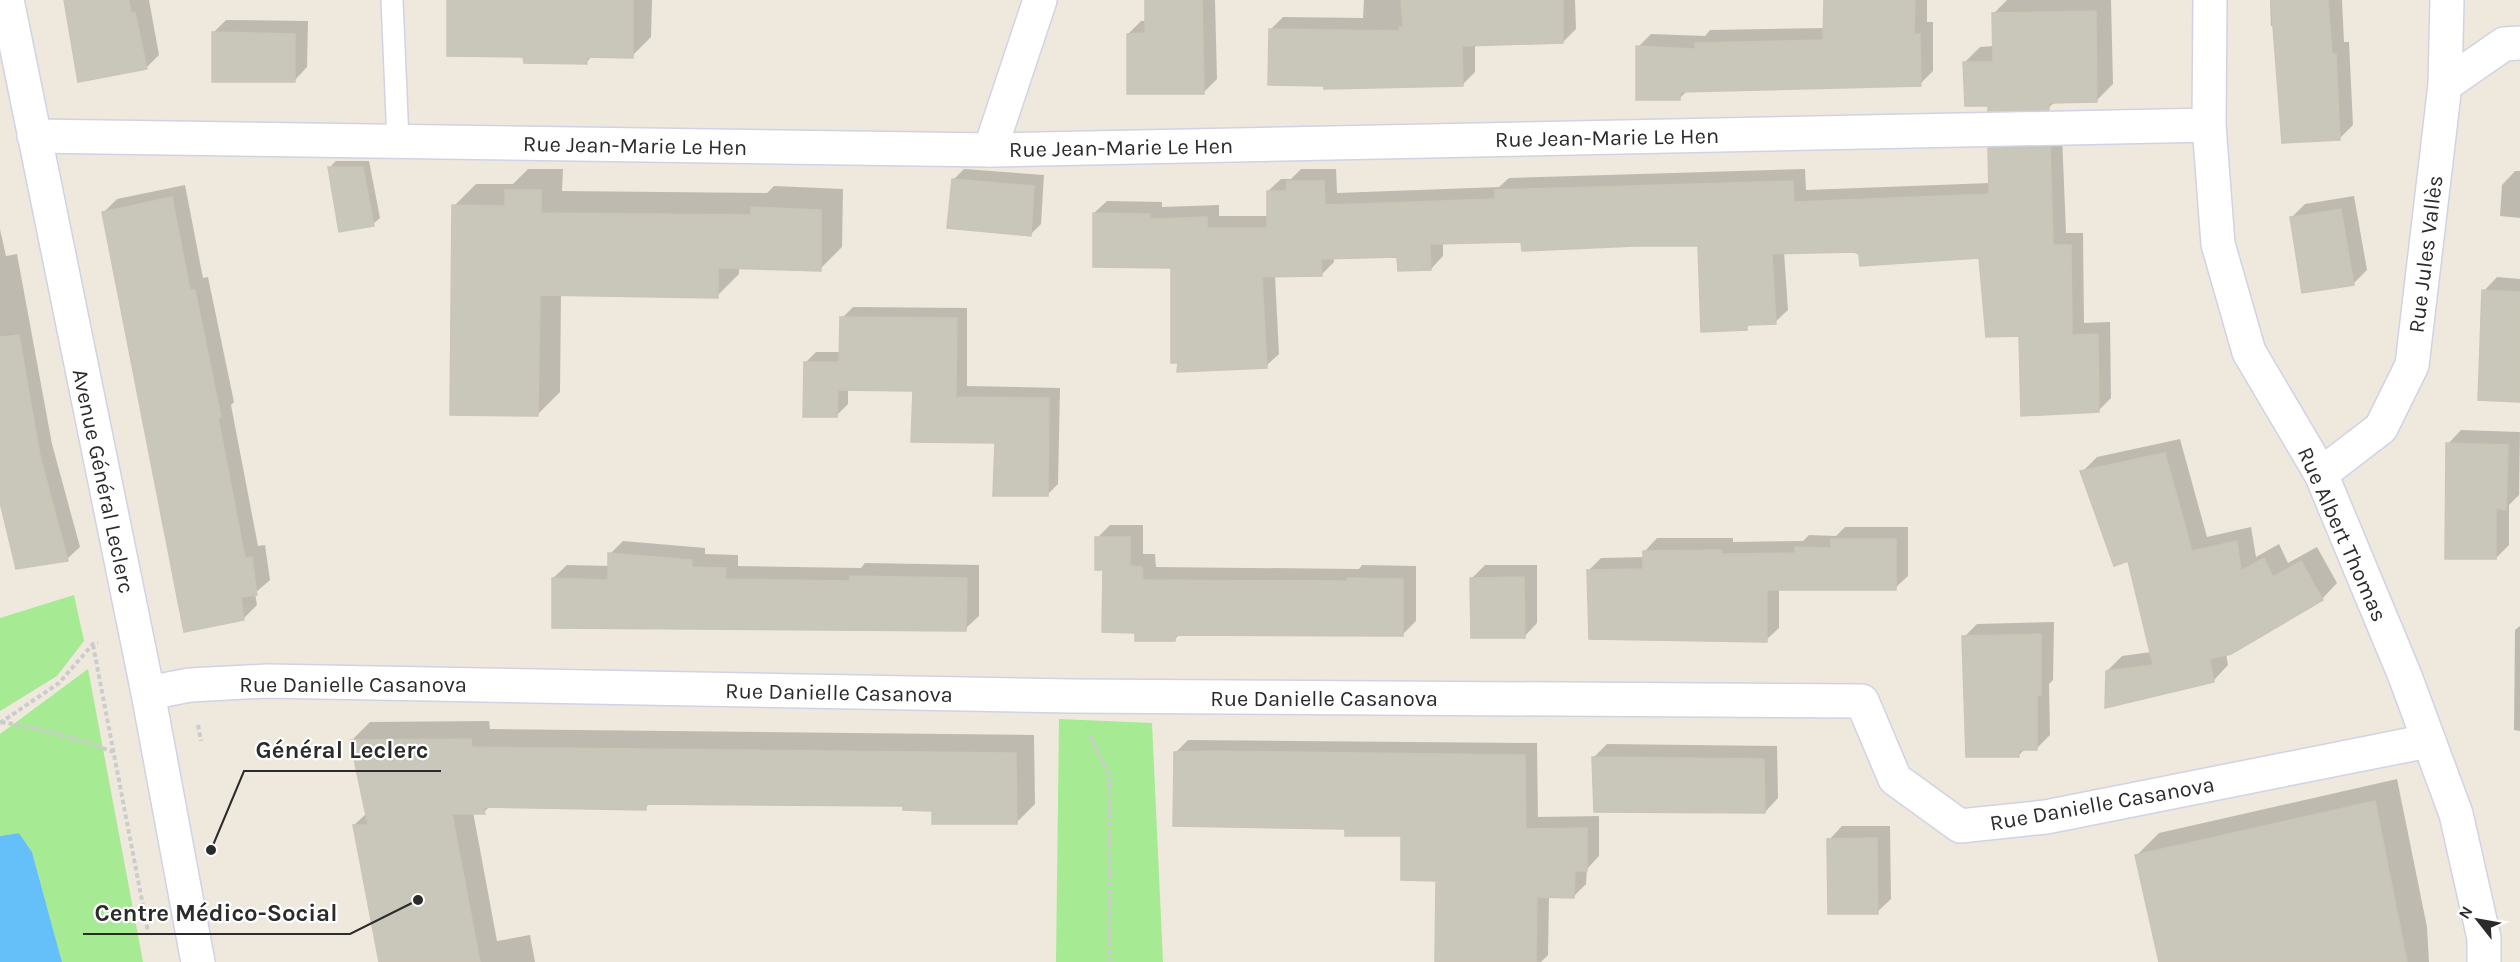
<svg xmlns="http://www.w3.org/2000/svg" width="2520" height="962" viewBox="0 0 2520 962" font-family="Karla,sans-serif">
  <rect width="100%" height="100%" fill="#eee9dc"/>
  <g fill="#a6ea93">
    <polygon points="74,595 84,641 57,676 0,711 0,618"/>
    <polygon points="88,669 143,962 62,962 32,852 19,833 0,836 0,734"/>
    <polygon points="1059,719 1152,723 1163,962 1056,962"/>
  </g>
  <polygon fill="#65c0fa" points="19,833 32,852 62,962 0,962 0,836"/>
  <g fill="#0003">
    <polygon points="65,0 149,0 159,55 146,68"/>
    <polygon points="449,0 652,0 651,37 632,56 592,56 586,63 525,55"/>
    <polygon points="1147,0 1215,0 1217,79 1204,92 1128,34 1141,21 1147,21"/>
    <polygon points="1364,0 1575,0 1576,29 1563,42 1475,44 1475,72 1462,85 1270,30 1283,17 1363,18"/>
    <polygon points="1826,0 1927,0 1927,22 1933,22 1933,71 1920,84 1688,90 1679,99 1638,47 1651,34 1705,36 1710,30 1825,28"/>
    <polygon points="2007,0 2111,0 2113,84 2097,100 2055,102 2048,108 1989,104 1964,63 1980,47 1994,46 1994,13"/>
    <polygon points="2270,0 2342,0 2344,42 2349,42 2353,125 2340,138 2275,26 2271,26"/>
    <polygon points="226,20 308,21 307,67 294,81 213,33"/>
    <polygon points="2062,135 2066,233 2083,233 2084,323 2110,322 2111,398 2099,410 2020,335 1980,256 1855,251 1784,252 1788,310 1775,322 1751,323 1746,328 1699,245 1523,241 1443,242 1443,256 1431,269 1398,255 1334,257 1334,262 1321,275 1275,276 1279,354 1266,366 1172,267 1094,213 1107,201 1162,202 1162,207 1219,205 1219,216 1268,216 1268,191 1281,179 1291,179 1301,169 1336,169 1337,193 1499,187 1509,178 1805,169 1806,190 1990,183 1990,149 2002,136"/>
    <polygon points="336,161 369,161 380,218 373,224 330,167"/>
    <polygon points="528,169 563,169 562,191 767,193 774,186 843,189 842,247 820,269 739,267 739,274 717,296 561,294 560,392 537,415 454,206 476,184 513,184"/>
    <polygon points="964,169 1044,175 1041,224 1030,235 953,180"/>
    <polygon points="2515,171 2520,171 2520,218 2500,216 2502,185"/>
    <polygon points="185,185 203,278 208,277 234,402 231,405 258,546 265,545 270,580 255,593 257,605 244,618 104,212 117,199"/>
    <polygon points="2354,196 2367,270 2353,284 2291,218 2305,204"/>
    <polygon points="0,229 6,256 17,254 52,444 80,547 67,559 0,491"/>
    <polygon points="2497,277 2520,279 2520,401 2484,291"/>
    <polygon points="853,307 967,308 967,386 1060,388 1058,484 1047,495 997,442 915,390 848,389 848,404 837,415 805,363 816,352 841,352 842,318"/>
    <polygon points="2461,430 2520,432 2519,495 2509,505 2509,545 2496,558 2448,444"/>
    <polygon points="2180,439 2207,537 2251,527 2256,557 2279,544 2288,563 2317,547 2337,583 2322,599 2226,653 2228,665 2213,681 2107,671 2122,656 2151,652 2129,559 2082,472 2097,457"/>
    <polygon points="1110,525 1143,525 1143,554 1155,554 1156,567 1359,569 1362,565 1416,566 1416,621 1402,635 1181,633 1174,640 1136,631 1105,569 1097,538"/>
    <polygon points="1845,527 1908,527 1908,576 1895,588 1779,589 1779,628 1766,640 1589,570 1601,558 1645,557 1645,551 1657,538 1733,538 1733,542 1803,541 1809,535 1836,536"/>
    <polygon points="623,541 705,548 705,554 738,555 738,566 861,568 865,563 979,565 979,616 965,629 553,578 567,565 610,566 610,554"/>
    <polygon points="1485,565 1537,565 1537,623 1524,637 1472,578"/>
    <polygon points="2054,622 2053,680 2049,684 2050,735 2037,748 2025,749 2018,756 1964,637 1977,624"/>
    <polygon points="2520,626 2520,731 2514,730 2515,630"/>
    <polygon points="489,721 490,729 1034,735 1035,804 1016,823 905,805 651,802 645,808 491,805 484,812 473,812 497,941 530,935 535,962 380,962 354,825 367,813 352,740 370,722"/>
    <polygon points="1188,740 1537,743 1538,817 1599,816 1599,856 1587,869 1586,884 1574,896 1549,896 1548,955 1541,962 1464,962 1438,880 1403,835 1346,827 1175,753"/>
    <polygon points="1607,744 1777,746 1778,798 1765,812 1594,757"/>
    <polygon points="2397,779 2427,927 2429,962 2160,962 2137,855 2159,833"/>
    <polygon points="1842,826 1890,826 1891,899 1877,912 1829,840"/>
  </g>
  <g fill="#c9c7ba" stroke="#cac5b5" stroke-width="1.5">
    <polygon points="64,0 129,0 131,13 135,12 147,69 78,82"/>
    <polygon points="447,0 633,0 633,58 586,57 587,64 524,63 523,57 447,56"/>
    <polygon points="1145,0 1202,0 1204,94 1127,94 1127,34 1145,33"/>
    <polygon points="1401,0 1563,0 1563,43 1462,46 1463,86 1324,89 1324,86 1268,85 1269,29 1399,31 1399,27 1403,27"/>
    <polygon points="1824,0 1915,0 1914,34 1920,34 1921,86 1680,92 1680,100 1636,100 1636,46 1695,49 1695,43 1823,40"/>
    <polygon points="2271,0 2328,0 2332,54 2336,54 2340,140 2282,143"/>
    <polygon points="2096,11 2097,102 2049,103 2049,110 1988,111 1988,106 1965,106 1963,62 1993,62 1992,13"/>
    <polygon points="212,32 295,34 295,82 212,82"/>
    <polygon points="2050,147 2053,245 2071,245 2072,335 2098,334 2099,412 2021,416 2019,336 1986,337 1979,258 1860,266 1859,254 1854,252 1772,254 1776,324 1747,325 1747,330 1701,332 1698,246 1635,246 1522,251 1521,242 1430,244 1431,270 1398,271 1397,257 1321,259 1322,276 1262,277 1267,368 1177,372 1178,363 1171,363 1171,268 1093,267 1093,213 1150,214 1150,219 1207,217 1207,228 1267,228 1267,191 1286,191 1287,181 1324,181 1325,205 1495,199 1495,190 1793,181 1794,202 1989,194 1988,148"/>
    <polygon points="328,167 363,167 374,226 339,232"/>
    <polygon points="952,179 1034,186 1031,236 947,228"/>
    <polygon points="505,190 541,190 541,213 751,215 751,207 821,210 821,271 718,268 718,298 540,295 538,416 450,415 452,205 505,206"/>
    <polygon points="172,197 190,290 195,290 221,417 218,417 245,558 252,557 257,595 241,597 244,620 184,632 102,212"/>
    <polygon points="2341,209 2354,285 2302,293 2290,217"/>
    <polygon points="2482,290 2520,292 2520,402 2478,400"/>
    <polygon points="840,317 957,318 956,397 1049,398 1048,496 993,496 995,443 911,442 913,391 838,390 837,417 803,417 804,362 839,362"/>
    <polygon points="19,335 40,456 68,561 16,569 0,502 0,337"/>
    <polygon points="2446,443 2508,445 2506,510 2496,508 2496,559 2445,559"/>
    <polygon points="2165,453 2192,551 2237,541 2241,571 2264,558 2273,577 2301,561 2323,600 2231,654 2210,659 2214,682 2105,708 2106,671 2153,665 2128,561 2114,566 2080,471"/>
    <polygon points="1095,537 1130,537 1130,566 1142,567 1143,580 1347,581 1347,578 1403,579 1403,636 1175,635 1175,641 1135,641 1135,633 1102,632 1103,570 1095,570"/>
    <polygon points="1831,539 1896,539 1896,590 1767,590 1767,642 1589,639 1587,570 1643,569 1643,551 1721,550 1721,554 1795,553 1795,547 1831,548"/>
    <polygon points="608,553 692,560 692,567 726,568 725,579 850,581 850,576 967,578 966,631 552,628 552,578 608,580"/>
    <polygon points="1524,577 1525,638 1471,638 1470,578"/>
    <polygon points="2041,634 2041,695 2037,695 2037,750 2019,750 2019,757 1966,757 1962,636"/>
    <polygon points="471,739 472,747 1016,753 1017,824 932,824 932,811 903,810 903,806 646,804 646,810 483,807 485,814 452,814 480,962 379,962 353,825 368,825 350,740"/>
    <polygon points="1211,751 1525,755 1526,829 1587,828 1587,871 1575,871 1574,898 1537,897 1536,962 1435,962 1436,881 1401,880 1401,836 1345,836 1345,829 1173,826 1174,752"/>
    <polygon points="1592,757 1764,759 1765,813 1594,812"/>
    <polygon points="2375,801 2407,962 2159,962 2135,855"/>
    <polygon points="1877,838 1878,914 1828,914 1827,839"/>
  </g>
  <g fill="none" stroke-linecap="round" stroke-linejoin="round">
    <defs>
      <polyline id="service" points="392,0 398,141"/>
      <g id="minor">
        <polyline points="2445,85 2447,0"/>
        <polyline points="34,136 990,150 2209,125"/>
        <polyline points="990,150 1040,0"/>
        <polyline points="2321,474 2381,428 2412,365 2445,85 2504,44 2520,43"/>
        <polyline points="148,693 190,685 267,681 1071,696 1862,701 1895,779 1960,826 2046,817 2428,741"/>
      </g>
      <polyline id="tertiary" points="2210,0 2209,125 2218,244 2249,352 2321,474 2405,676 2456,814 2484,938 2484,962"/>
      <polyline id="secondary" points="7,0 148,693 198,962"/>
    </defs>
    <use href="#service" stroke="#d1d2e5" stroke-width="24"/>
    <use href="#minor" stroke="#d1d2e5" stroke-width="36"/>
    <use href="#tertiary" stroke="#d1d2e5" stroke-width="36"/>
    <use href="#secondary" stroke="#d1d2e5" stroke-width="36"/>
    <g stroke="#ccc" stroke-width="4" stroke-dasharray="4.5 3" stroke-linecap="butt">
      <polyline points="93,645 148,932"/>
      <path d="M1 722C40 728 76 738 113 752"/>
      <polyline points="0,723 59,683 93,644 98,643"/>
      <polyline points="198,725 201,741"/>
      <polyline points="1090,736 1110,777 1110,962"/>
    </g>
    <use href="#service" stroke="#fff" stroke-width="21"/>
    <use href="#minor" stroke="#fff" stroke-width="33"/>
    <use href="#tertiary" stroke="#fff" stroke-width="33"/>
    <use href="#secondary" stroke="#fff" stroke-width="33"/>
  </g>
  <g text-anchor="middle" stroke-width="4.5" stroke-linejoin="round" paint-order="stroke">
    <g font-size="22" fill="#2b2b2b" stroke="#fff">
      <text transform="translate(1607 137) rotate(-1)" y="8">Rue Jean-Marie Le Hen</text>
      <text transform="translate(635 145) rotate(1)" y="8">Rue Jean-Marie Le Hen</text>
      <text transform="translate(1121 147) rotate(-1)" y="8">Rue Jean-Marie Le Hen</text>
      <text transform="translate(2425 254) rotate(-83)" y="8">Rue Jules Vallès</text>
      <text transform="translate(104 481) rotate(78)" y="8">Avenue Général Leclerc</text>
      <text transform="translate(2343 534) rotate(66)" y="8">Rue Albert Thomas</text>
      <text x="353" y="692">Rue Danielle Casanova</text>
      <text transform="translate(839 692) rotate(1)" y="8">Rue Danielle Casanova</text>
      <text x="1324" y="706">Rue Danielle Casanova</text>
      <text transform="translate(2102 803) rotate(-10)" y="8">Rue Danielle Casanova</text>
    </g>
  </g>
  <path fill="none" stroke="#2b2b2b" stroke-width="2" d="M211 850L244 771H441M418 900L350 934H83"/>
  <g fill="#2b2b2b" stroke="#fff" stroke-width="2">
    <circle cx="211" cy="850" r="6"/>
    <circle cx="418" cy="900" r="6"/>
  </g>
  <g font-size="24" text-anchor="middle" font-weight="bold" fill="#2b2b2b" stroke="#fff" stroke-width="4.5" stroke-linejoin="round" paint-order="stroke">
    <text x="342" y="758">Général Leclerc</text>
    <text x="216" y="921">Centre Médico-Social</text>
  </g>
  <g transform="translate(2478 920) rotate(301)" stroke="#ffffff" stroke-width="4.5" paint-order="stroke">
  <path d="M0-4.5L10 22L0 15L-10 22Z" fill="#2b2b2b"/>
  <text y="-9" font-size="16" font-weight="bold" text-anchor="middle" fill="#2b2b2b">N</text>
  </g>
</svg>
